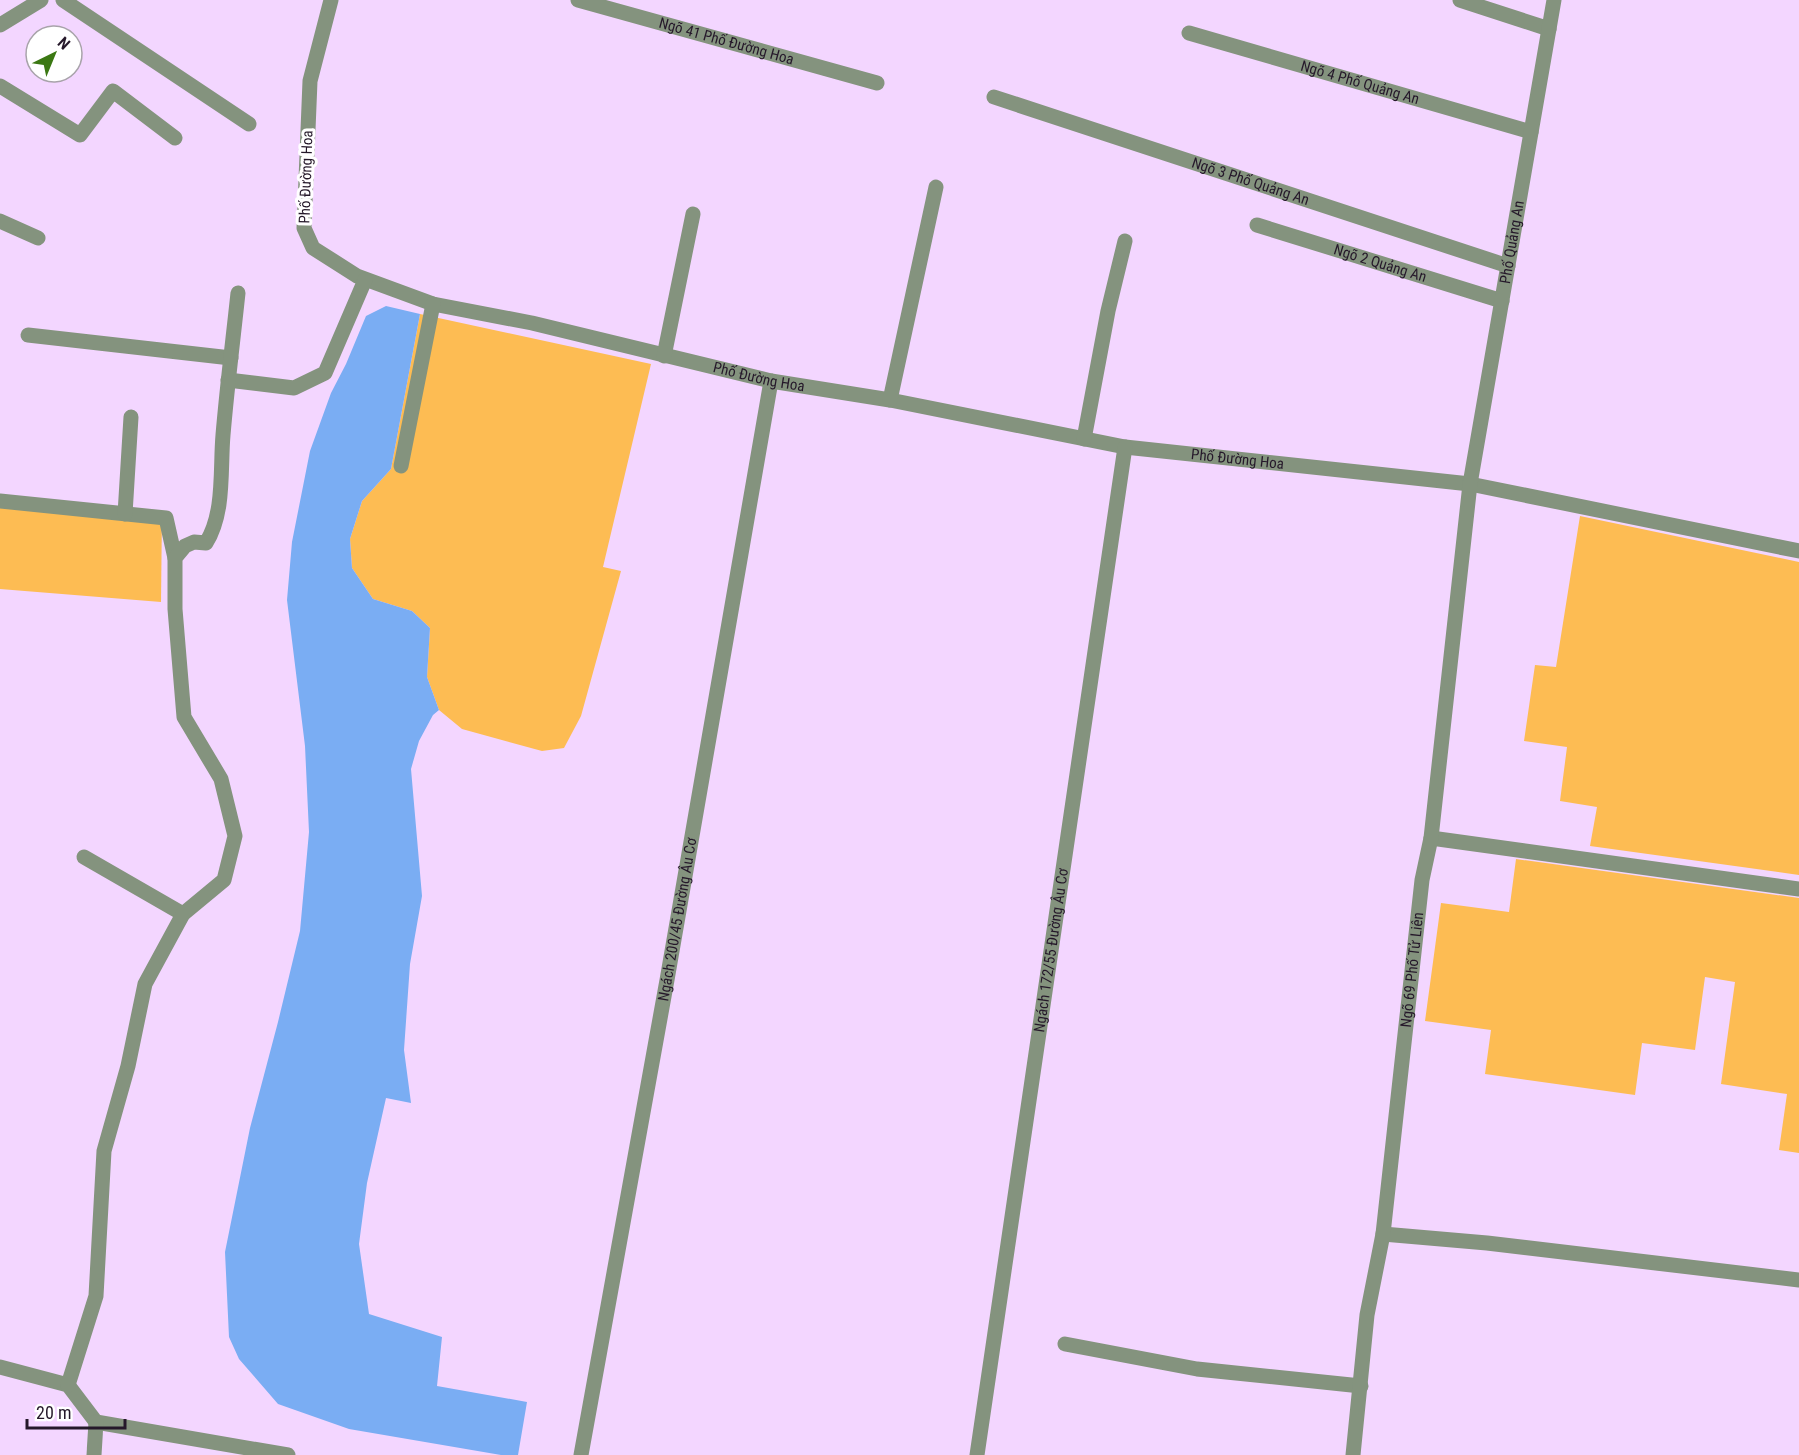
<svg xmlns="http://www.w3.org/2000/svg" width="1799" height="1455" viewBox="0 0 1799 1455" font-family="'Roboto Condensed',sans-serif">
  <rect width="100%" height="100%" fill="#f3d6ff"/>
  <g fill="#fdbc53">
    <polygon points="420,314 651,364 603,567 621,571 581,716 564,748 542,751 462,729 439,710 427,677 430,628 412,611 373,599 352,568 350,539 362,501 391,469"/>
    <polygon points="0,498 162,511 161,602 0,589"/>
    <polygon points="1580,516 1799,562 1799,875 1590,846 1597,807 1560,801 1567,747 1524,741 1535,665 1556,667"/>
    <polygon points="1516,859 1799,898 1799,1153 1779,1150 1787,1094 1721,1084 1735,982 1705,977 1695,1050 1642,1043 1635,1095 1485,1074 1491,1030 1425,1021 1441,903 1509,912"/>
  </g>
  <polygon fill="#7aadf3" points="386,306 420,314 391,469 362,501 350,539 352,568 373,599 412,611 430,628 427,677 439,710 433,715 419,741 411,769 422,896 410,964 404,1050 411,1103 386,1098 367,1183 359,1244 369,1314 442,1337 437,1386 527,1402 518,1455 501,1455 349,1429 278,1404 239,1359 229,1337 225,1252 250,1128 278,1022 300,931 309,832 305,746 287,600 292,542 310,451 331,393 346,364 366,316"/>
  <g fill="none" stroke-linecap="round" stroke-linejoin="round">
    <g stroke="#84937e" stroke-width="15">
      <polyline points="63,0 249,124"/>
      <path id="s1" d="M331 0 310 81 304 228 313 248 357 276 433 304 532 323 771 381 890 400 1125 447 1470 484 1799 551"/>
      <path id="s2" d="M578 0 877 83"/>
      <polyline points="1460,0 1549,29"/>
      <polyline points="0,25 41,0"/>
      <path id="s3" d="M1189 33 1531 132"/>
      <polyline points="0,86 80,135 113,91 175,138"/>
      <path id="s4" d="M994 97 1508 266"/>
      <polyline points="0,221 38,238"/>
      <path id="s5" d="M1257 225 1502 301"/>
      <polyline points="28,335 231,358"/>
      <polyline points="664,356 693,214"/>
      <polyline points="228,380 294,388 325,373 365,280"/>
      <polyline points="890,400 936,187"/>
      <polyline points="1084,439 1108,311 1125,241"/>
      <polyline points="401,466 433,304"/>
      <polyline points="0,501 166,518 175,558"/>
      <polyline points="125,514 131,417"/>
      <polyline points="1431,838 1799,889"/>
      <polyline points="84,857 183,914"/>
      <polyline points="1383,1234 1487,1243 1799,1280"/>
      <polyline points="1065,1344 1197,1369 1361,1386"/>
      <polyline points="0,1367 68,1385 96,1422 288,1455"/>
      <path d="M68 1385 96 1296 104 1151 128 1066 145 984 183 914 224 880 235 836 221 779 184 717 175 609V558L185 546 194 542 206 543C225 513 220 469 223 435 227 387 233 340 238 293"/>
      <polyline points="94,1455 96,1422"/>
      <path id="s6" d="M581 1455 667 980 771 381"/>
      <path id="s7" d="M977 1455 1125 447"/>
      <path id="s8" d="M1353 1455 1367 1315 1383 1234 1422 880 1431 838 1470 484 1554 0"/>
    </g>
  </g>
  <g text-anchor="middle" stroke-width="6" stroke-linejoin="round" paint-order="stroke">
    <g font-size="15" fill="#25182a" stroke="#fff">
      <text dy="5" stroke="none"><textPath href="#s2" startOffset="154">Ngõ 41 Phố Đường Hoa</textPath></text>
      <text dy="5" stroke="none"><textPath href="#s3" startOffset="178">Ngõ 4 Phố Quảng An</textPath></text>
      <text transform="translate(306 177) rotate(-88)" y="5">Phố Đường Hoa</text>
      <text dy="5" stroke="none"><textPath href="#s4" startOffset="270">Ngõ 3 Phố Quảng An</textPath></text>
      <text dy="5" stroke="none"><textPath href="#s8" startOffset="1224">Phố Quảng An</textPath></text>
      <text dy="5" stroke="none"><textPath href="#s5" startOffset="129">Ngõ 2 Quảng An</textPath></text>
      <text dy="5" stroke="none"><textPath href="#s1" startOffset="720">Phố Đường Hoa</textPath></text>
      <text dy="5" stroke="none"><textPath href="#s1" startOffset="1206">Phố Đường Hoa</textPath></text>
      <text dy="5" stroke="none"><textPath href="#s6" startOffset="544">Ngách 200/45 Đường Âu Cơ</textPath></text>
      <text dy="5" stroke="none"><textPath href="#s7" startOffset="510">Ngách 172/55 Đường Âu Cơ</textPath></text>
      <text dy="5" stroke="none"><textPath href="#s8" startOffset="489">Ngõ 69 Phố Tử Liên</textPath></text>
    </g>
  </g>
  <g transform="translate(54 54) rotate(43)"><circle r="28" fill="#ffffff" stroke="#a8a3aa" stroke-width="1.5"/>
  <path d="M0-4.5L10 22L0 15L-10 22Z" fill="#3b7813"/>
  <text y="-9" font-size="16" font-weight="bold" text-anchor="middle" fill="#25182a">N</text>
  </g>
  <path d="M27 1419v9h98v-9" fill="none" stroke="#25182a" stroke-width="3"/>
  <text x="36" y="1419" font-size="18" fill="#25182a" stroke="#ffffff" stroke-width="4.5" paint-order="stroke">20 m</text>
</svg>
